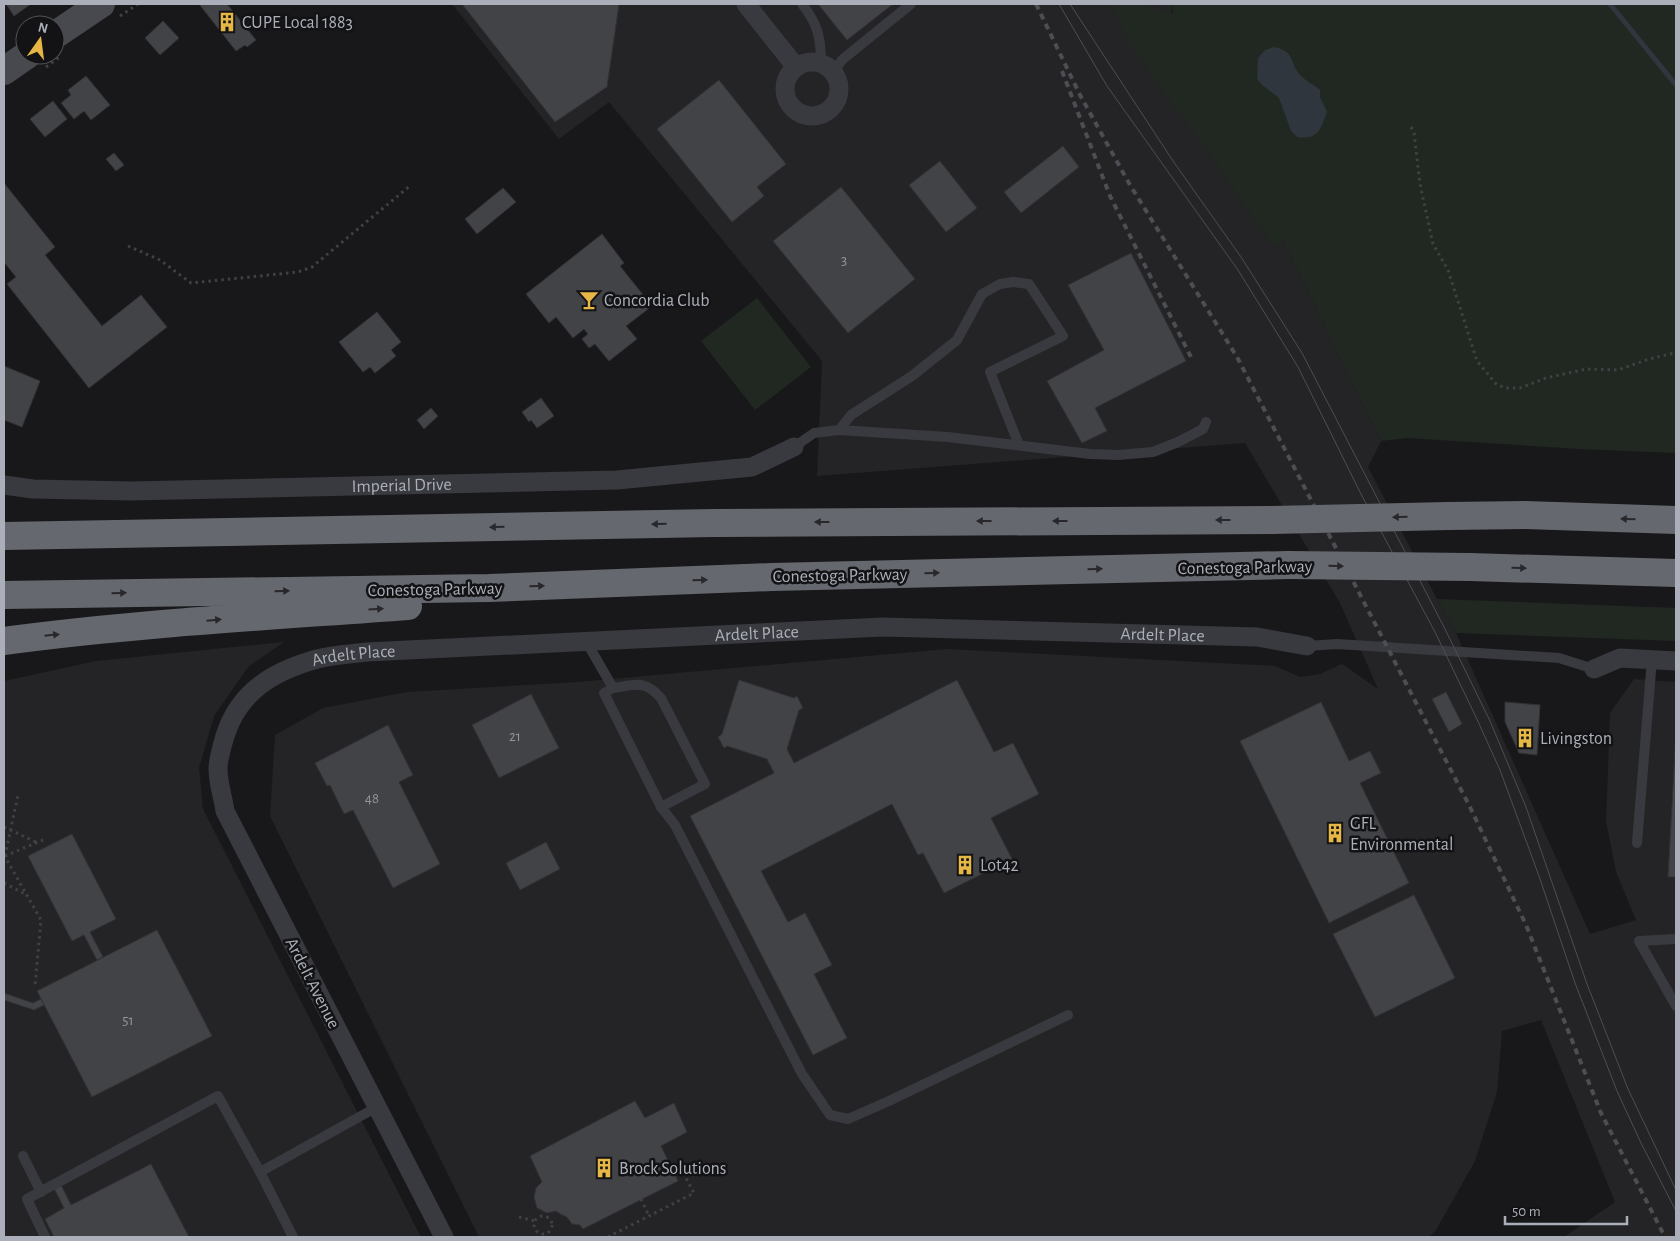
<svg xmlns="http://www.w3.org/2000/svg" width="1680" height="1241" viewBox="0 0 1680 1241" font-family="'Alegreya Sans',sans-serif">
  <rect width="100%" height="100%" fill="#18181a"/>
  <g fill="#242427">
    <polygon points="452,4 1174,4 1171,12 1381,441 1368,467 1437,599 1456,633 1590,934 1636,920 1616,872 1606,821 1610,713 1634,679 1676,682 1676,1237 1564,1237 1615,1202 1541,1020 1502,1031 1497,1092 1475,1161 1436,1230 1429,1237 479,1237 270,816 275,735 323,708 407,692 578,682 947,649 1275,666 1300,677 1320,674 1342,664 1378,689 1340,603 1245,443 817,476 822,361 609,102 559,139"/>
    <polygon points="284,642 248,667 214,716 199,768 203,809 421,1237 4,1237 4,681 96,661"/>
  </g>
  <g fill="#202821">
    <polygon points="1112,4 1141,4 1172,13 1174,4 1676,4 1676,453 1579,449 1407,438 1381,441 1282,239 1274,247 1220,168 1129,44"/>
    <polygon points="757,298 811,367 755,410 701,341"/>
    <polygon points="1437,599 1676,608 1676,641 1456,633"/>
  </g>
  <path fill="#2f363d" d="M1274 47C1296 51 1289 64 1301 76 1307 82 1315 85 1320 90V97L1327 112C1320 130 1319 140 1297 137L1291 131 1279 98 1262 85 1257 79 1258 58 1265 50Z"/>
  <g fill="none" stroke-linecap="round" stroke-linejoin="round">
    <polyline stroke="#2f363d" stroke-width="5" points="1610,4 1676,85"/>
  </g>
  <g fill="#424347" stroke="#323236">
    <polygon points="6,4 31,4 14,16"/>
    <polygon points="199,4 227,4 256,40 247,47 245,45 236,51"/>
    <polygon points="462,4 619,4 607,87 555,122"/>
    <polygon points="818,4 893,4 847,40"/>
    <polygon points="163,21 179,38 160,55 145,38"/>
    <polygon points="86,76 110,105 91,120 84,111 74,119 61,103 71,95 68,90"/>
    <polygon points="719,80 786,164 757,187 764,196 732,222 657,129"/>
    <polygon points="53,101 67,119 45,137 30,119"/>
    <polygon points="1063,146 1079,167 1021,213 1004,192"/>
    <polygon points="114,153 124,165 116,171 106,159"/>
    <polygon points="940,161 977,208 946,232 909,185"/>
    <polygon points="4,183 55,247 45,255 102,326 141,295 167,327 89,388 7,284 16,277 4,262"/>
    <polygon points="841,187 915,279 848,333 773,241"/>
    <polygon points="503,188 516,202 477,234 465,219"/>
    <polygon points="602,234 624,263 620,266 652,306 626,326 637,339 609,361 595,344 589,348 582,339 588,334 584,329 573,338 556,317 549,323 526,294"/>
    <polygon points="1131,253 1186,361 1095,408 1107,431 1082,443 1047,381 1104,350 1068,285"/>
    <polygon points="377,312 401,342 391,350 396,356 375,373 370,367 363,372 339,342"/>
    <polygon points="4,366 40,381 22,427 4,420"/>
    <polygon points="541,398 554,416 537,428 531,420 529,422 522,412"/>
    <polygon points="431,408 438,416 424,429 417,420"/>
    <polygon points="739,680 794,698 797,696 803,708 799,710 787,749 794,763 957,680 994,752 1013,743 1039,794 991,818 1012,859 944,893 923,853 918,855 892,804 761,871 788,922 805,913 832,965 814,974 847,1038 813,1055 690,816 774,773 767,759 727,746 724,748 718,737 722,734"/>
    <polygon points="1446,692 1462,724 1449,732 1432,699"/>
    <polygon points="531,694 559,748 499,778 472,725"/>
    <polygon points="1321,702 1349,761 1370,751 1381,773 1360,783 1409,883 1329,923 1240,741"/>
    <polygon points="1505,702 1540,705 1537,755 1519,753 1505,722"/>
    <polygon points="388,725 413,775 399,782 440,864 393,888 353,810 344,814 330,785 327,786 315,763"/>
    <polygon points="1676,733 1676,877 1668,877"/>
    <polygon points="72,834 116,919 90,932 103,957 97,960 84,935 72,941 28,856"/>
    <polygon points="546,842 560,869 520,890 506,863"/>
    <polygon points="1414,895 1455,978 1375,1017 1333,934"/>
    <polygon points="157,930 212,1036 92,1097 37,991"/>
    <polygon points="4,993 33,1003 41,999 44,1005 34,1010 4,1000"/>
    <polygon points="635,1101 645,1118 674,1103 687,1132 661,1146 678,1181 583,1229 580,1225 572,1224 567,1217 562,1215 556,1211 547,1213 537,1208 534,1197 536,1188 542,1182 530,1156"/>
    <polygon points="151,1164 189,1237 54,1237 45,1219 64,1208 54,1188 61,1185 71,1205"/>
  </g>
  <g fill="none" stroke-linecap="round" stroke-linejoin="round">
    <g stroke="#3f4145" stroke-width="3" stroke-dasharray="2.5 4" stroke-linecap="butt">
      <polyline points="120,16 138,4"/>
      <polyline points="46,67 61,56"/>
      <polyline points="1411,127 1414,133 1420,184 1433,244 1448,270 1477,361 1497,385 1507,388 1520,388 1546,378 1586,369 1618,370 1649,359 1674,353"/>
      <polyline points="128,246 160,260 191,283 298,272 312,267 411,185"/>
      <polyline points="4,827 36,842"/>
      <polyline points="4,855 41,920 35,986"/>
      <polyline points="5,856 18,795"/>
      <polyline points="5,856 43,840"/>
      <polyline points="4,883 25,894"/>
      <polyline points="641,1199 649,1216"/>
      <circle cx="543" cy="1225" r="9"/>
      <polyline points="519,1217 535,1221"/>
      <polyline points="608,1237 694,1193 679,1165"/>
    </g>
    <g stroke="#393a3f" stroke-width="10">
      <path d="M802 4C818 24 821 38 821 64"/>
      <polyline points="833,72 843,59 911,4"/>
      <polyline points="839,430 851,415 912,376 957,340 982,294 1000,284 1013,282 1029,284 1063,336 990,372 1019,445"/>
      <polyline points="794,447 814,433 839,430 948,437 1090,454 1118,455 1153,452 1178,442 1203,429 1206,422"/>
      <path d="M586 641 613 688 604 693 661 807 705 784 661 698C644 679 636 685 613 688"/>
      <polyline points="1307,646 1337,644 1559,658 1594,669"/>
      <polyline points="661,807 675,825 802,1074 830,1115 848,1119 889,1101 1068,1015"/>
      <polyline points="1637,843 1652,659"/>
      <polyline points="1676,939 1639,941 1676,1006"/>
      <polyline points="23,1156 41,1192"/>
      <polyline points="260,1172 377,1107"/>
      <polyline points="45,1237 27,1199 218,1096 260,1172 293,1237"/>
    </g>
    <g stroke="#393a3f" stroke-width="19">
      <polyline points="746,4 796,67"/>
      <circle cx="812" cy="89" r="27"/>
      <path id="s1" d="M4 485 33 489 131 491 617 480 752 467 794 447"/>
      <polyline points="1594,669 1620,658 1676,661"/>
      <path id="s2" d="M444 1237 225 811C223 797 218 783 218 769 218 759 222 746 225 736 239 691 274 671 317 659 333 655 351 654 367 652L883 627 1257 637 1307 646"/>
    </g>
    <g stroke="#47494e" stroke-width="28">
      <polyline points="55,35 101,4"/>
      <polyline points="4,71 27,55"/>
    </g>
    <g stroke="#66686f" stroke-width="28">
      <polyline points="1448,516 1525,515 1676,520"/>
      <polyline points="4,536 714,523 1272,520"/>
      <polyline points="1470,567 1676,573"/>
      <polyline points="4,595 489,588 772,577 1288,565"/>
      <path d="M4 641C138 623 273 616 408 606"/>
    </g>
    <g stroke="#4c4e53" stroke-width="1">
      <polyline points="1059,4 1107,86 1238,270 1298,367 1361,494 1435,632 1475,715 1500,770 1539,876 1575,983 1617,1091 1641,1143 1676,1211"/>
      <polyline points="1070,4 1173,161 1241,257 1302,353 1444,627 1490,721 1526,807 1587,984 1628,1089 1676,1190"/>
    </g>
    <g stroke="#4c4e53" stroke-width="4" stroke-dasharray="6 5" stroke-linecap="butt">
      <polyline points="1036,4 1080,95 1130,185 1237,357 1470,807 1526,925 1601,1113 1665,1237"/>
      <polyline points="1062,71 1110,196 1191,357"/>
    </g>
    <g stroke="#66686f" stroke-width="28">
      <polyline points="1272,520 1448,516"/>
      <polyline points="1288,565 1470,567"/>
    </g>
  </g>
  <defs><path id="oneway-solid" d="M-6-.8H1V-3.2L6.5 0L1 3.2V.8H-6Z" transform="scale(1.25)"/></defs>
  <g fill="#28282c">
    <use href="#oneway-solid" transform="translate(1400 517) rotate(179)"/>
    <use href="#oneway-solid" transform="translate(1628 519) rotate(-178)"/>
    <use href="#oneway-solid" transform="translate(1223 520) rotate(180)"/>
    <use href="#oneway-solid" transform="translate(984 521) rotate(180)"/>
    <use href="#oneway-solid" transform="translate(1060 521) rotate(180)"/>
    <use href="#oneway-solid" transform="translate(822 522) rotate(180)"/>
    <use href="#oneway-solid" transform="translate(659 524) rotate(179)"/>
    <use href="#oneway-solid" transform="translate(497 527) rotate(179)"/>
    <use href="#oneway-solid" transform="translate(1336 566) rotate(1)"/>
    <use href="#oneway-solid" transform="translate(1519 568) rotate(1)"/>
    <use href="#oneway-solid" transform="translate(1095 569) rotate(-1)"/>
    <use href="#oneway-solid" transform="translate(932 573) rotate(-1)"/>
    <use href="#oneway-solid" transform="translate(700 580) rotate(-2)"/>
    <use href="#oneway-solid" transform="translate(537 586) rotate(-2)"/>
    <use href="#oneway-solid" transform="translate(282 591) rotate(-1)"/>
    <use href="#oneway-solid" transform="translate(119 593) rotate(-1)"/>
    <use href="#oneway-solid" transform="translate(376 609) rotate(-4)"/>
    <use href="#oneway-solid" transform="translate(214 620) rotate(-5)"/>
    <use href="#oneway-solid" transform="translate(52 635) rotate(-6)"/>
  </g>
  <defs>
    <symbol id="building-bare" viewBox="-9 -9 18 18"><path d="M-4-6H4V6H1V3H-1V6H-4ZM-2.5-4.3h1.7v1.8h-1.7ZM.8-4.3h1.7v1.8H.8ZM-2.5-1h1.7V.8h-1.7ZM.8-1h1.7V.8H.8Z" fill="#e6b744" stroke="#131315" stroke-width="2.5" paint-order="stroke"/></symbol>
    <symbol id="bar-bare" viewBox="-9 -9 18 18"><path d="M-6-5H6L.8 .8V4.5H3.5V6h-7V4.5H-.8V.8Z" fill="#e6b744" stroke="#131315" stroke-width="2.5" paint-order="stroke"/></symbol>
  </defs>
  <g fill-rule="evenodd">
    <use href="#building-bare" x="213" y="8" width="28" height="28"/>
    <use href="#bar-bare" x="575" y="286" width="28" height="28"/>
    <use href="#building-bare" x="1511" y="724" width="28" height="28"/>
    <use href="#building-bare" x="1321" y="819" width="28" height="28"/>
    <use href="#building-bare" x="951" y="851" width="28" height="28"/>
    <use href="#building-bare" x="590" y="1154" width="28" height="28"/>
  </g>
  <g text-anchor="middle" stroke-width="5" stroke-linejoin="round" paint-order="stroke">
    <g font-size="15" fill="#91949c">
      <text x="844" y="265">3</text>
      <text x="515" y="741">21</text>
      <text x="372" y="803">48</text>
      <text x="128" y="1025">51</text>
    </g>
    <g font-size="18" fill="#abafb9" stroke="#131315" text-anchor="start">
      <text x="242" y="28">CUPE Local 1883</text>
      <text x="604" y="306">Concordia Club</text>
      <text x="1540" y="744">Livingston</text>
      <text x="1350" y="829">GFL<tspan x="1350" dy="21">Environmental</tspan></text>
      <text x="980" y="871">Lot42</text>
      <text x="619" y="1174">Brock Solutions</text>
    </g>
    <g font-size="18" fill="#abafb9" stroke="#131315">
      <text dy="6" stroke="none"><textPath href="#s1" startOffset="398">Imperial Drive</textPath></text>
      <text transform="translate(1245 567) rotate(-1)" y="6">Conestoga Parkway</text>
      <text transform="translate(840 575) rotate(-1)" y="6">Conestoga Parkway</text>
      <text transform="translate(435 589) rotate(-1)" y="6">Conestoga Parkway</text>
      <text dy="6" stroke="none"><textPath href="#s2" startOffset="1122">Ardelt Place</textPath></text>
      <text dy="6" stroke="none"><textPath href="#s2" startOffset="1528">Ardelt Place</textPath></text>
      <text dy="6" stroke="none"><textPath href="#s2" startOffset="718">Ardelt Place</textPath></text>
      <text transform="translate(313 983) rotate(63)" y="6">Ardelt Avenue</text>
    </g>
  </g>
  <rect width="1680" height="1241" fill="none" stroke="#abafb9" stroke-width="10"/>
  <g transform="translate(40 40) rotate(14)"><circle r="24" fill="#131315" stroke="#505157"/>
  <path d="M0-4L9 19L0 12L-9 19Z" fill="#e6b744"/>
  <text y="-8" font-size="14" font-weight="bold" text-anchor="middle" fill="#abafb9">N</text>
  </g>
  <path d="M1505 1216v8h122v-8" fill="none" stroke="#abafb9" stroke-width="2.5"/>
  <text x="1512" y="1216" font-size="15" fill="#abafb9" stroke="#131315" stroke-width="4" paint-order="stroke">50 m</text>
</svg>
